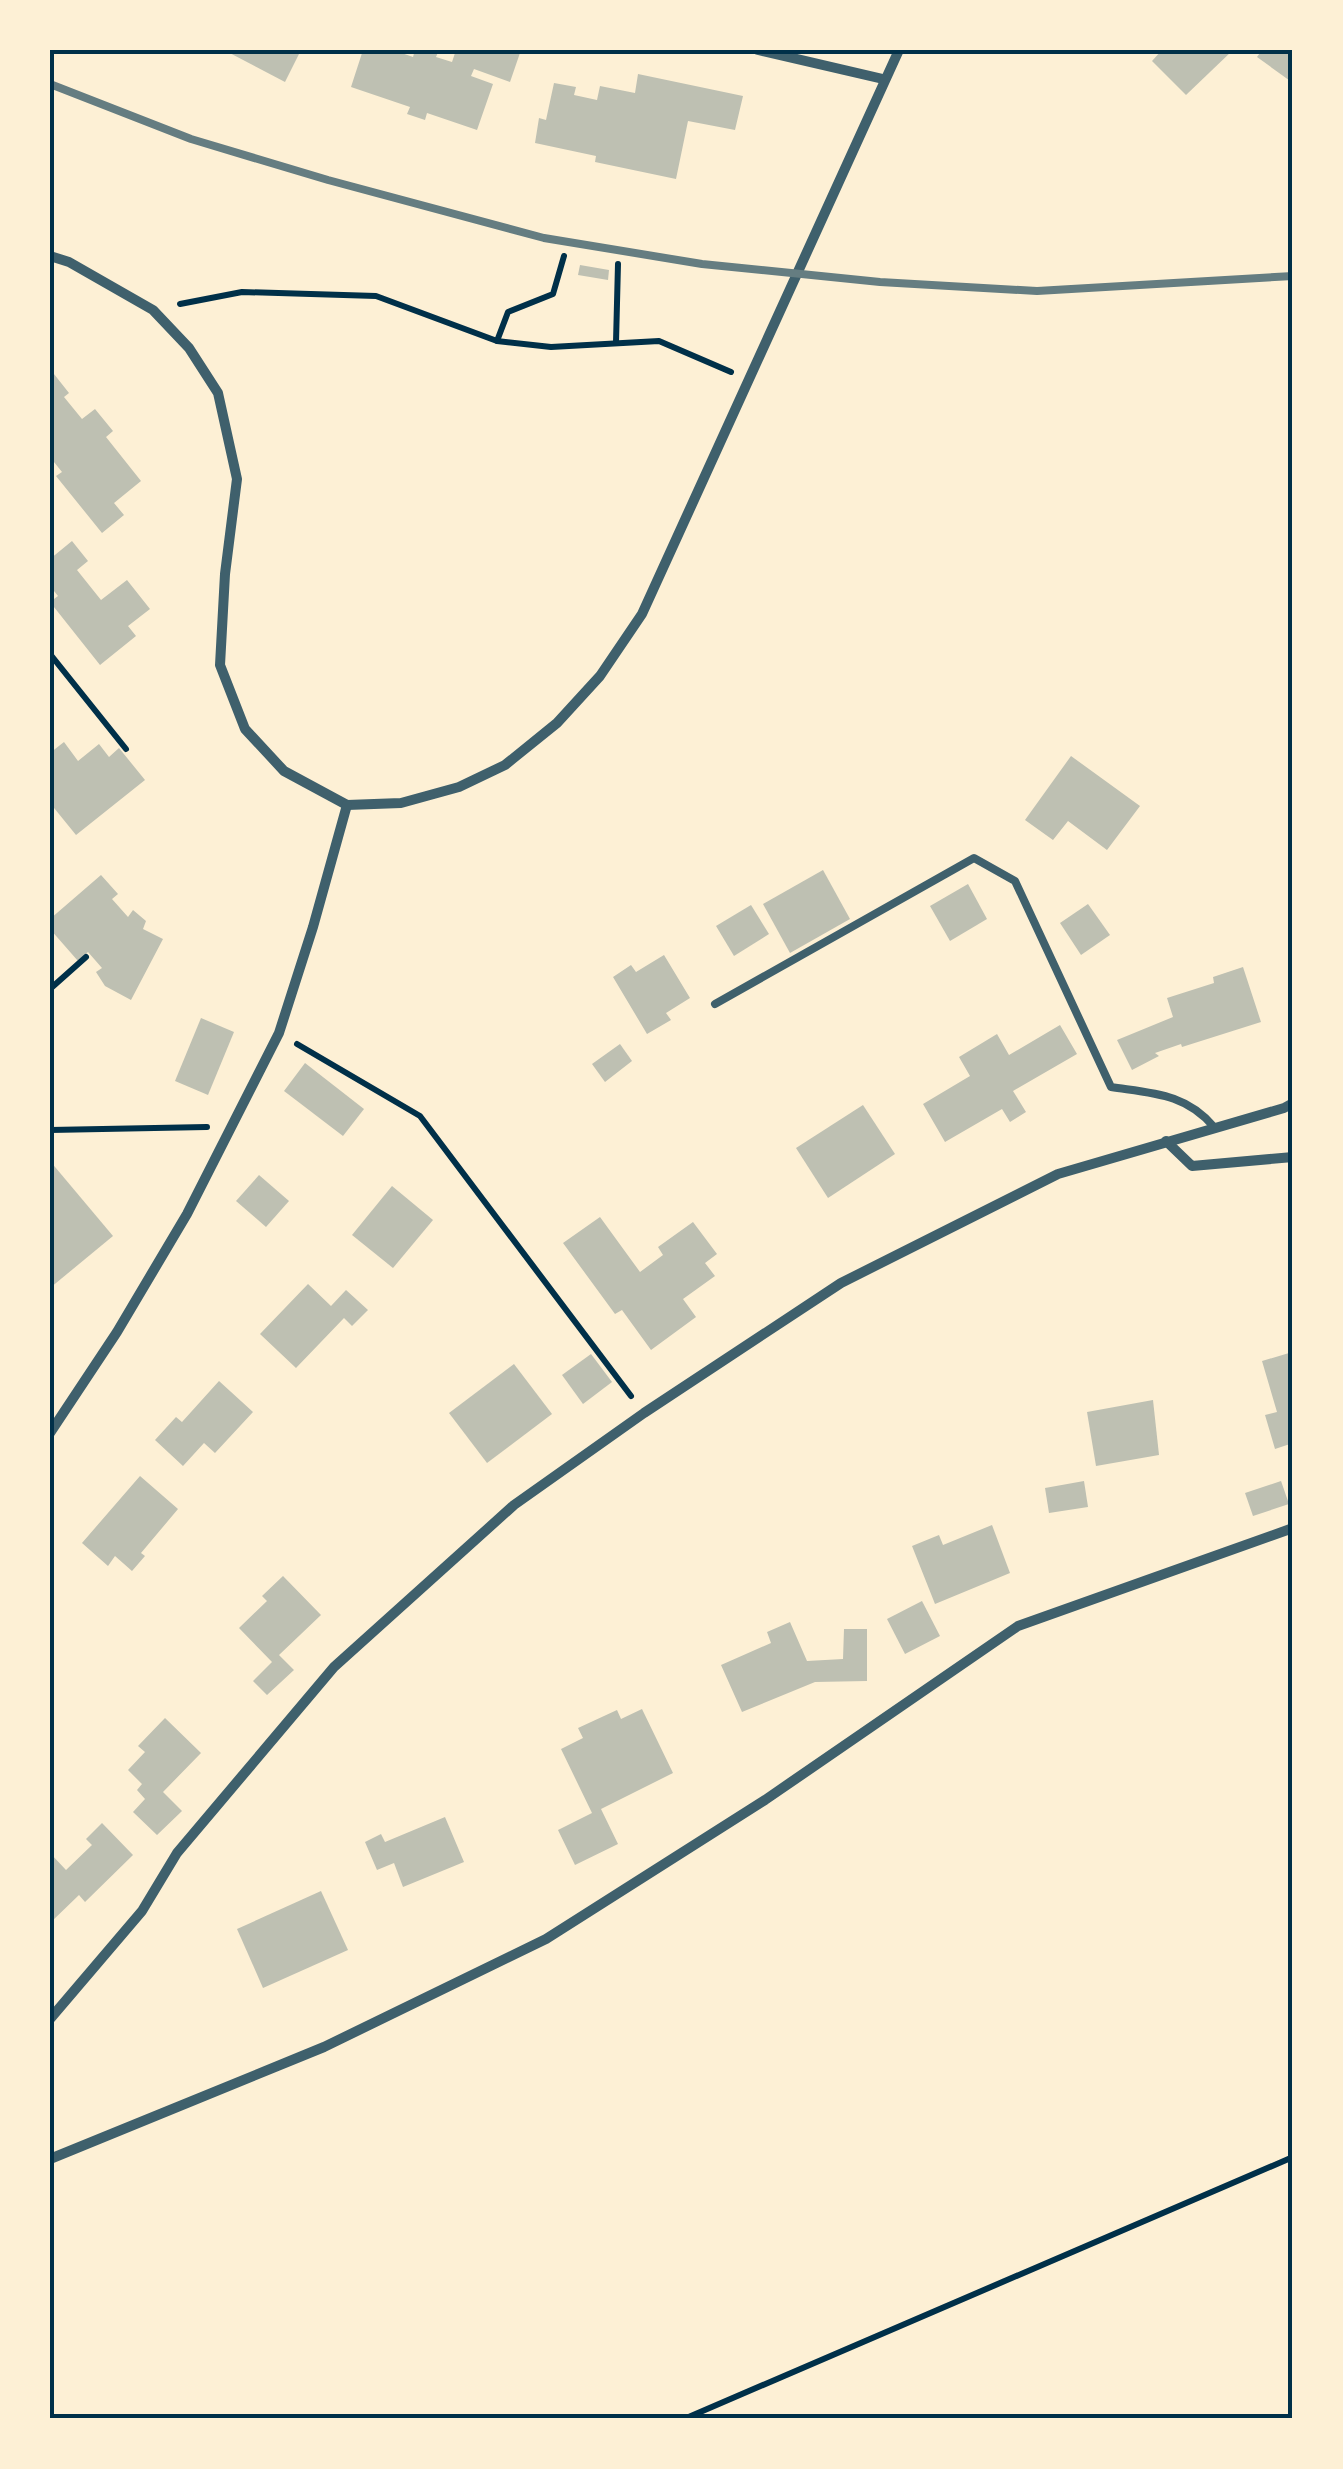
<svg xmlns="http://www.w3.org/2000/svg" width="1343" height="2469" viewBox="0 0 1343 2469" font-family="'Roboto Serif',serif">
  <rect width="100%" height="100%" fill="#fdf0d5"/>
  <g fill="#bec0b2">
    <polygon points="224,50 301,50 285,82"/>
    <polygon points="363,50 393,50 413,57 415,50 439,50 436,57 452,62 456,50 521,50 510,82 474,69 471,76 493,84 477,130 427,113 425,120 407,114 410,107 351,87"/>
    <polygon points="1162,50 1233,50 1186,95 1152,61"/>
    <polygon points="1262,50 1293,50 1293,83 1257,57"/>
    <polygon points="638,74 743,96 735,130 688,121 676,179 595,162 596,156 535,143 539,118 546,120 554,83 576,87 574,95 597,100 600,86 635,93"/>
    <polygon points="580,265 609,270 608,280 578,275"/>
    <polygon points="50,369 69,393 64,397 82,419 95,409 113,431 106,437 141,481 114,503 124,515 102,533 56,476 62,472 50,457"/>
    <polygon points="72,541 88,561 77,570 101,600 127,580 150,609 128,626 136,636 100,665 50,602 58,596 50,586 50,559"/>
    <polygon points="64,742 78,761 99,744 109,757 119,748 145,780 76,835 50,803 50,753"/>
    <polygon points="1071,756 1140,806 1107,850 1068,821 1053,840 1025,820"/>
    <polygon points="823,870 850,919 790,953 763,904"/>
    <polygon points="101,875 118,894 112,899 128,917 133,910 146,921 143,929 163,939 131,1000 105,986 96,972 102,968 88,952 78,961 50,929 50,919"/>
    <polygon points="968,884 987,919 950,941 930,906"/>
    <polygon points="1088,904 1110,935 1081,955 1060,923"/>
    <polygon points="751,905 769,934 734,956 716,926"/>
    <polygon points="664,955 690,998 666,1013 671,1020 647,1034 613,977 631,965 636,972"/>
    <polygon points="1243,967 1261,1022 1182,1047 1181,1044 1155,1053 1159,1056 1132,1070 1117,1040 1173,1017 1167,998 1214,983 1213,977"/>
    <polygon points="201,1018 234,1032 208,1095 175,1081"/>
    <polygon points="1060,1025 1077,1054 1013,1091 1026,1112 1010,1122 1002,1109 945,1142 923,1104 970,1076 959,1057 997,1034 1009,1055"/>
    <polygon points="620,1044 632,1061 605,1082 592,1064"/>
    <polygon points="305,1063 364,1109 343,1136 284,1091"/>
    <polygon points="863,1105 895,1154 828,1198 796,1148"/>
    <polygon points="50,1161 113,1236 50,1288"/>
    <polygon points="259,1175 289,1201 266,1227 236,1201"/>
    <polygon points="392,1186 433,1220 393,1268 352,1235"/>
    <polygon points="600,1217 640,1272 663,1255 658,1247 693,1222 717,1254 705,1263 715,1276 683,1299 696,1317 651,1350 622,1310 615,1314 563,1243"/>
    <polygon points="308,1284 331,1306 346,1290 368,1310 352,1326 344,1318 296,1368 260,1334"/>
    <polygon points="1289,1353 1293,1366 1293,1443 1275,1449 1265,1415 1277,1412 1262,1361"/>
    <polygon points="591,1354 612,1382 583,1404 562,1375"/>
    <polygon points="514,1364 552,1414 487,1463 449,1413"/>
    <polygon points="219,1381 253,1412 215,1453 204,1443 183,1466 155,1440 176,1417 182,1422"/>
    <polygon points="1153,1400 1159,1455 1096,1466 1087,1412"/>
    <polygon points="140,1476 178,1509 141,1553 145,1556 132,1571 115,1556 108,1566 82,1543"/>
    <polygon points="1084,1481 1088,1507 1049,1513 1045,1488"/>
    <polygon points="1281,1481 1289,1504 1253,1516 1245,1493"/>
    <polygon points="992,1525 1010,1573 935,1604 912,1546 939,1535 943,1545"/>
    <polygon points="283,1576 321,1615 279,1655 294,1670 267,1695 253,1681 272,1662 239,1628 267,1601 262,1596"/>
    <polygon points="922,1601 940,1636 905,1654 887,1619"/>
    <polygon points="790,1622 807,1661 843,1659 844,1629 867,1629 867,1681 815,1682 742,1712 721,1665 771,1643 767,1632"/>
    <polygon points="642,1709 673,1773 601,1809 618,1844 575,1865 558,1830 592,1813 561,1749 583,1738 578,1728 617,1710 621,1719"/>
    <polygon points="165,1718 201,1753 163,1792 182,1811 157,1835 133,1812 145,1799 137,1790 142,1784 128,1770 145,1752 138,1746"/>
    <polygon points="445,1817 464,1862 403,1887 394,1863 377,1870 365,1842 381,1834 385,1842"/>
    <polygon points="102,1823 133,1855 85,1902 79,1895 50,1923 50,1853 66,1870 92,1845 86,1839"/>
    <polygon points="321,1891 348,1950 263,1988 237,1929"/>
  </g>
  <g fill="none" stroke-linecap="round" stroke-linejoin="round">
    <g stroke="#003049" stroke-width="6">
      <polyline points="180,304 242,292 376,296 497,341 551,347 659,341 731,372"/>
      <polyline points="497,341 508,312 553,294 564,256"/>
      <polyline points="616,342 618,264"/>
      <polyline points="50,654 126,749"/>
      <polyline points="50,989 86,957"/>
      <polyline points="297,1044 420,1116 631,1396"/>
      <polyline points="50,1130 207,1127"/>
      <polyline points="684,2419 1293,2157"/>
    </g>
    <path stroke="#3f606c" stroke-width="8" d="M715 1004 974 858 1015 881 1111 1087C1151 1093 1186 1093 1214 1127"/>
    <g stroke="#3f606c" stroke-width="10">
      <polyline points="758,50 883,79"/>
      <polyline points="50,256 69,262 153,310 189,348 218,393 237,479 225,574 220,665 245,729 284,771 347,805 401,803 459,787 505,765 557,723 600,676 642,614 899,50"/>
      <polyline points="1166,1141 1192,1166 1293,1157"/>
      <polyline points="50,1433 117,1332 187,1214 279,1033 313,927 347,805"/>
      <polyline points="50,2019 142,1911 177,1853 334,1667 514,1505 644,1413 841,1283 1058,1174 1284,1108 1293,1103"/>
      <polyline points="50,2159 324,2047 546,1939 765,1800 1018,1626 1293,1528"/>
    </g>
    <polyline stroke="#657d81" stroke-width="8" points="50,84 191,139 328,180 544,238 702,264 880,282 1037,291 1293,276"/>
  </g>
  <rect width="1343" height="2469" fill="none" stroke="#fdf0d5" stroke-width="105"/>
  <rect x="52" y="52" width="1238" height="2364" fill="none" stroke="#003049" stroke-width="4"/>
</svg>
